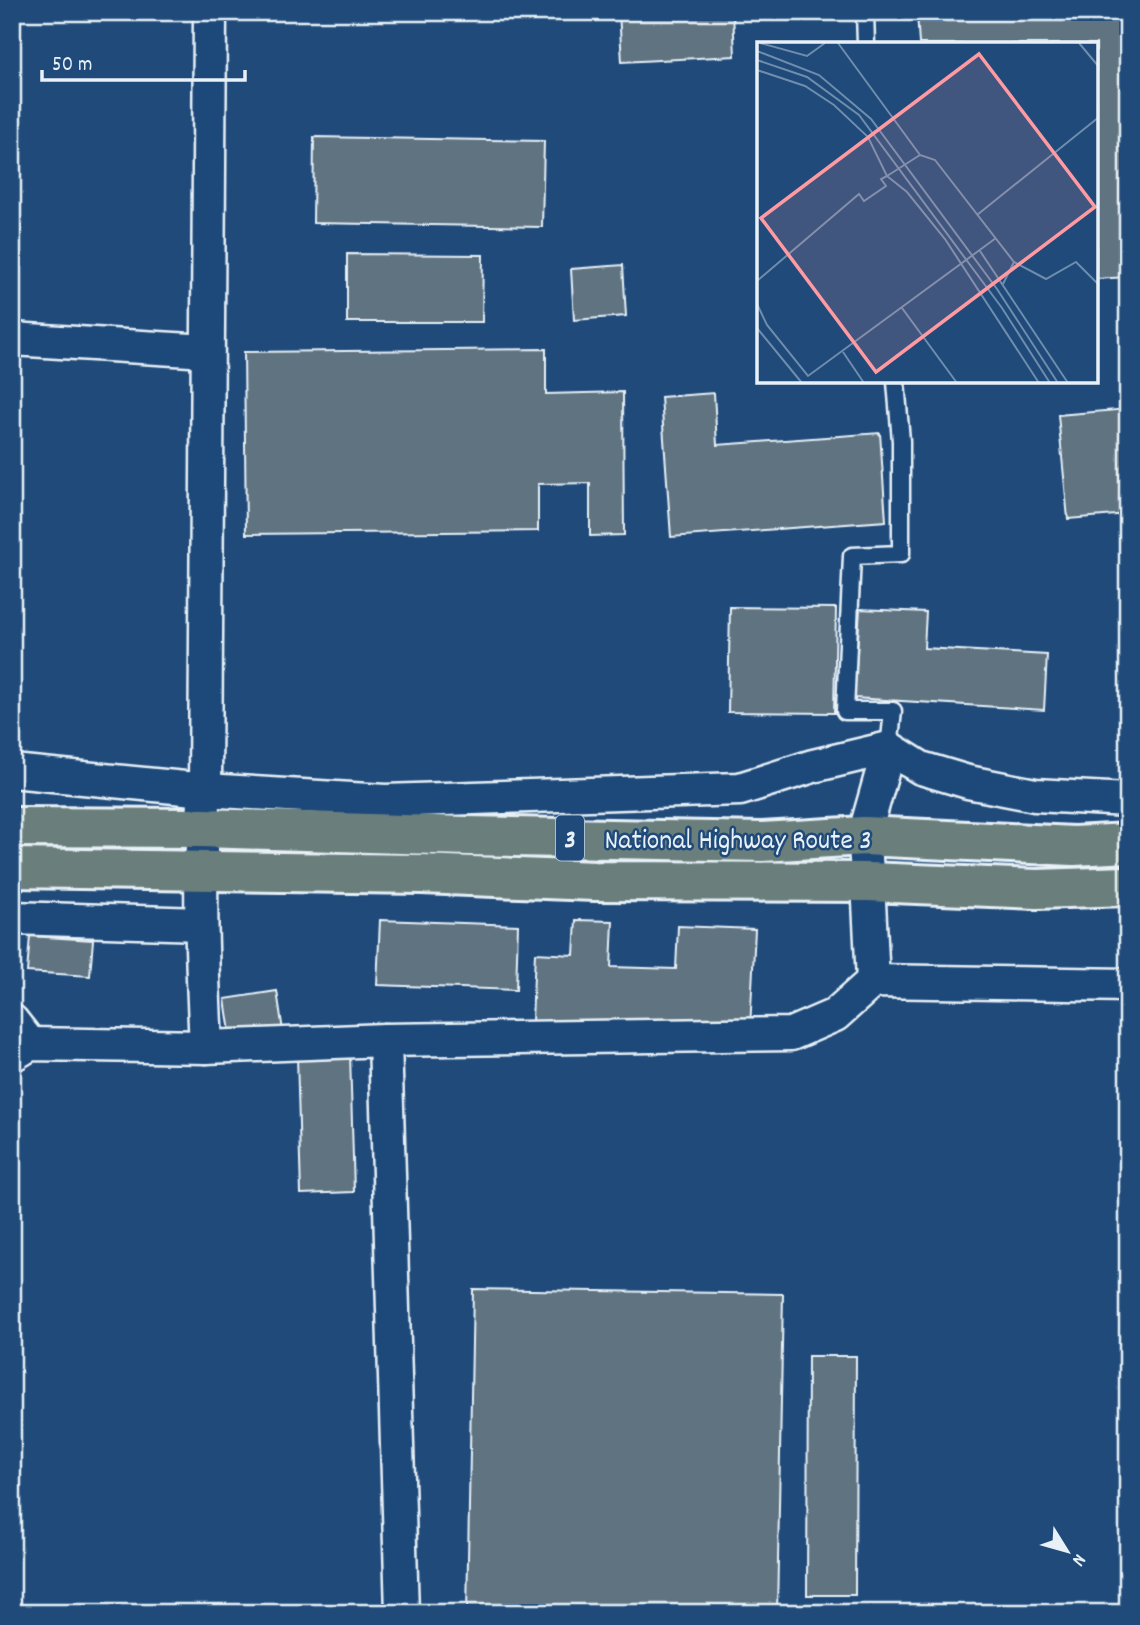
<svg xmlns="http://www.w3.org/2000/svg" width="1140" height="1625" viewBox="0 0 1140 1625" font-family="Dekko,sans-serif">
  <rect width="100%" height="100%" fill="#1f4a7a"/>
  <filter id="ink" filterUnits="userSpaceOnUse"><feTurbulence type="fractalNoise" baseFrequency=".0143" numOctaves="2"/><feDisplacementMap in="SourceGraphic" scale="14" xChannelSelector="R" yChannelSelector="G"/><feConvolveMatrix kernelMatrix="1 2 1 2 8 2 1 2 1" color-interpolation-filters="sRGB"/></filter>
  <g filter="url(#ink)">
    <g fill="#607381" stroke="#e8f1f8" stroke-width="2">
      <polygon points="619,12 733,12 735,56 622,62"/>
      <polygon points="917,12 1122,12 1128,121 1128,277 1096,279 1096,44 919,44"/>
      <polygon points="314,137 544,141 542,227 313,223"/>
      <polygon points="347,254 483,255 482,322 347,322"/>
      <polygon points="623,265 626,316 574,320 571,269"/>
      <polygon points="546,349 546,394 623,392 624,535 590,536 590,483 538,484 538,531 246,534 244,352"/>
      <polygon points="714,393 717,445 880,433 886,521 671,537 661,397"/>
      <polygon points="1128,409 1128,514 1068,519 1058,415"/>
      <polygon points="730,607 836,608 834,713 728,712"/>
      <polygon points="860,609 926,612 924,648 1047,655 1044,710 854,698"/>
      <polygon points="380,920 518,925 516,990 377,985"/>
      <polygon points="576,920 613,921 611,967 676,969 678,926 755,929 750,1029 532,1021 535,953 574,955"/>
      <polygon points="30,936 93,940 90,976 27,972"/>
      <polygon points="277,991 283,1031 231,1039 225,999"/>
      <polygon points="350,1054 354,1192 301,1194 297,1056"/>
      <polygon points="473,1289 783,1294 777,1613 467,1613"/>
      <polygon points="808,1356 856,1356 855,1595 807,1595"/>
    </g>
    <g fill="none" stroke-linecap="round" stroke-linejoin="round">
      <defs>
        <g id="service">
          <polyline points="865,12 866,44"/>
          <polyline points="889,748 893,711 845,711 852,556 901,554 901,441 896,382"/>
        </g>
        <g id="minor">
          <polyline points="12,339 207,351"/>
          <polyline points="12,771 205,790 385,801 740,789 813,766 889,748 921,768 968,782 1035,795 1128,800"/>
          <polyline points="12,918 201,924"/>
          <polyline points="873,981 868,882 864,836 889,748"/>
          <polyline points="12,1021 30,1044"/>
          <polyline points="385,1040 402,1613"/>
          <path d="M206 1047C202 962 198 876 205 790L210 12"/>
          <polyline points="12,1055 30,1044 206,1047 385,1040 791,1034 835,1015 873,981 1128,985"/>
        </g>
        <g id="trunk">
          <polyline points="12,827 202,828 467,836 762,842 864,836 1074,846 1128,843"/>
          <polyline points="12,868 422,874 595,881 868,882 1037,889 1128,886"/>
        </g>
      </defs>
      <use href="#service" stroke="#e8f1f8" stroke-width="21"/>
      <use href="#minor" stroke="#e8f1f8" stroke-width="37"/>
      <use href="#trunk" stroke="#e8f1f8" stroke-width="44"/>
      <use href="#service" stroke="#1f4a7a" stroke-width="16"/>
      <use href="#minor" stroke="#1f4a7a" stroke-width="32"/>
      <use href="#trunk" stroke="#6b7f7c" stroke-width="38"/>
    </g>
  </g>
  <g text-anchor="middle" stroke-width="5" stroke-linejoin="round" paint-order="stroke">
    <rect fill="#1f4a7a" stroke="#acbfd2" stroke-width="2" x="556" y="815.5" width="28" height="45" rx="5"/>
    <g font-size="26" font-weight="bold" fill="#e8f1f8">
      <text x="570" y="847">3</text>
    </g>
    <g font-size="28" fill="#e8f1f8" stroke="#1f4a7a">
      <text x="738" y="848">National Highway Route 3</text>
    </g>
  </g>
  <g transform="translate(757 42)">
    <rect width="341" height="341" fill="#1f4a7a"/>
    <path fill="none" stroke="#6f8dac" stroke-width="2" d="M3 1 50 14 68 1M81 1 163 113 178 118 257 220 289 237 319 220 342 243M322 1 342 25M0 9 62 33 114 77 240 247 301 341M0 18 50 35 102 73 245 266 293 341M0 28 48 44 77 63 111 95 130 134 124 137 129 144 107 159 102 152 0 239M130 134 150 150 188 197 282 341M130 134 163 113M220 173 342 75M223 209 311 341M246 242 257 220M0 262 10 283 51 334 239 196M145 266 200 341M0 286 45 341M86 310 107 341"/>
    <path fill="#ff9aa2" fill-opacity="0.15" stroke="#ff9aa2" stroke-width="3.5" d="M222 12 338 165 119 330 4 176Z"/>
    <rect width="341" height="341" fill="none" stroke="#e8f1f8" stroke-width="3.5"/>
  </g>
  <rect width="1140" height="1625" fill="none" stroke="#1f4a7a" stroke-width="42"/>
  <rect x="21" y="21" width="1098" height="1583" fill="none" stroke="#e8f1f8" stroke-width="2.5" filter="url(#ink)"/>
  <g transform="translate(1067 1551) rotate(127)" stroke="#1f4a7a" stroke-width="5" paint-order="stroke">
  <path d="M0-5L12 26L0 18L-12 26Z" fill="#e8f1f8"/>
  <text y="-10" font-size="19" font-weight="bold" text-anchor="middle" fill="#e8f1f8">N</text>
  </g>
  <path d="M42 70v10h203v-10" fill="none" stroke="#e8f1f8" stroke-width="3.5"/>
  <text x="52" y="70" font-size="21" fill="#e8f1f8" stroke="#1f4a7a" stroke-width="5" paint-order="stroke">50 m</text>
</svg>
